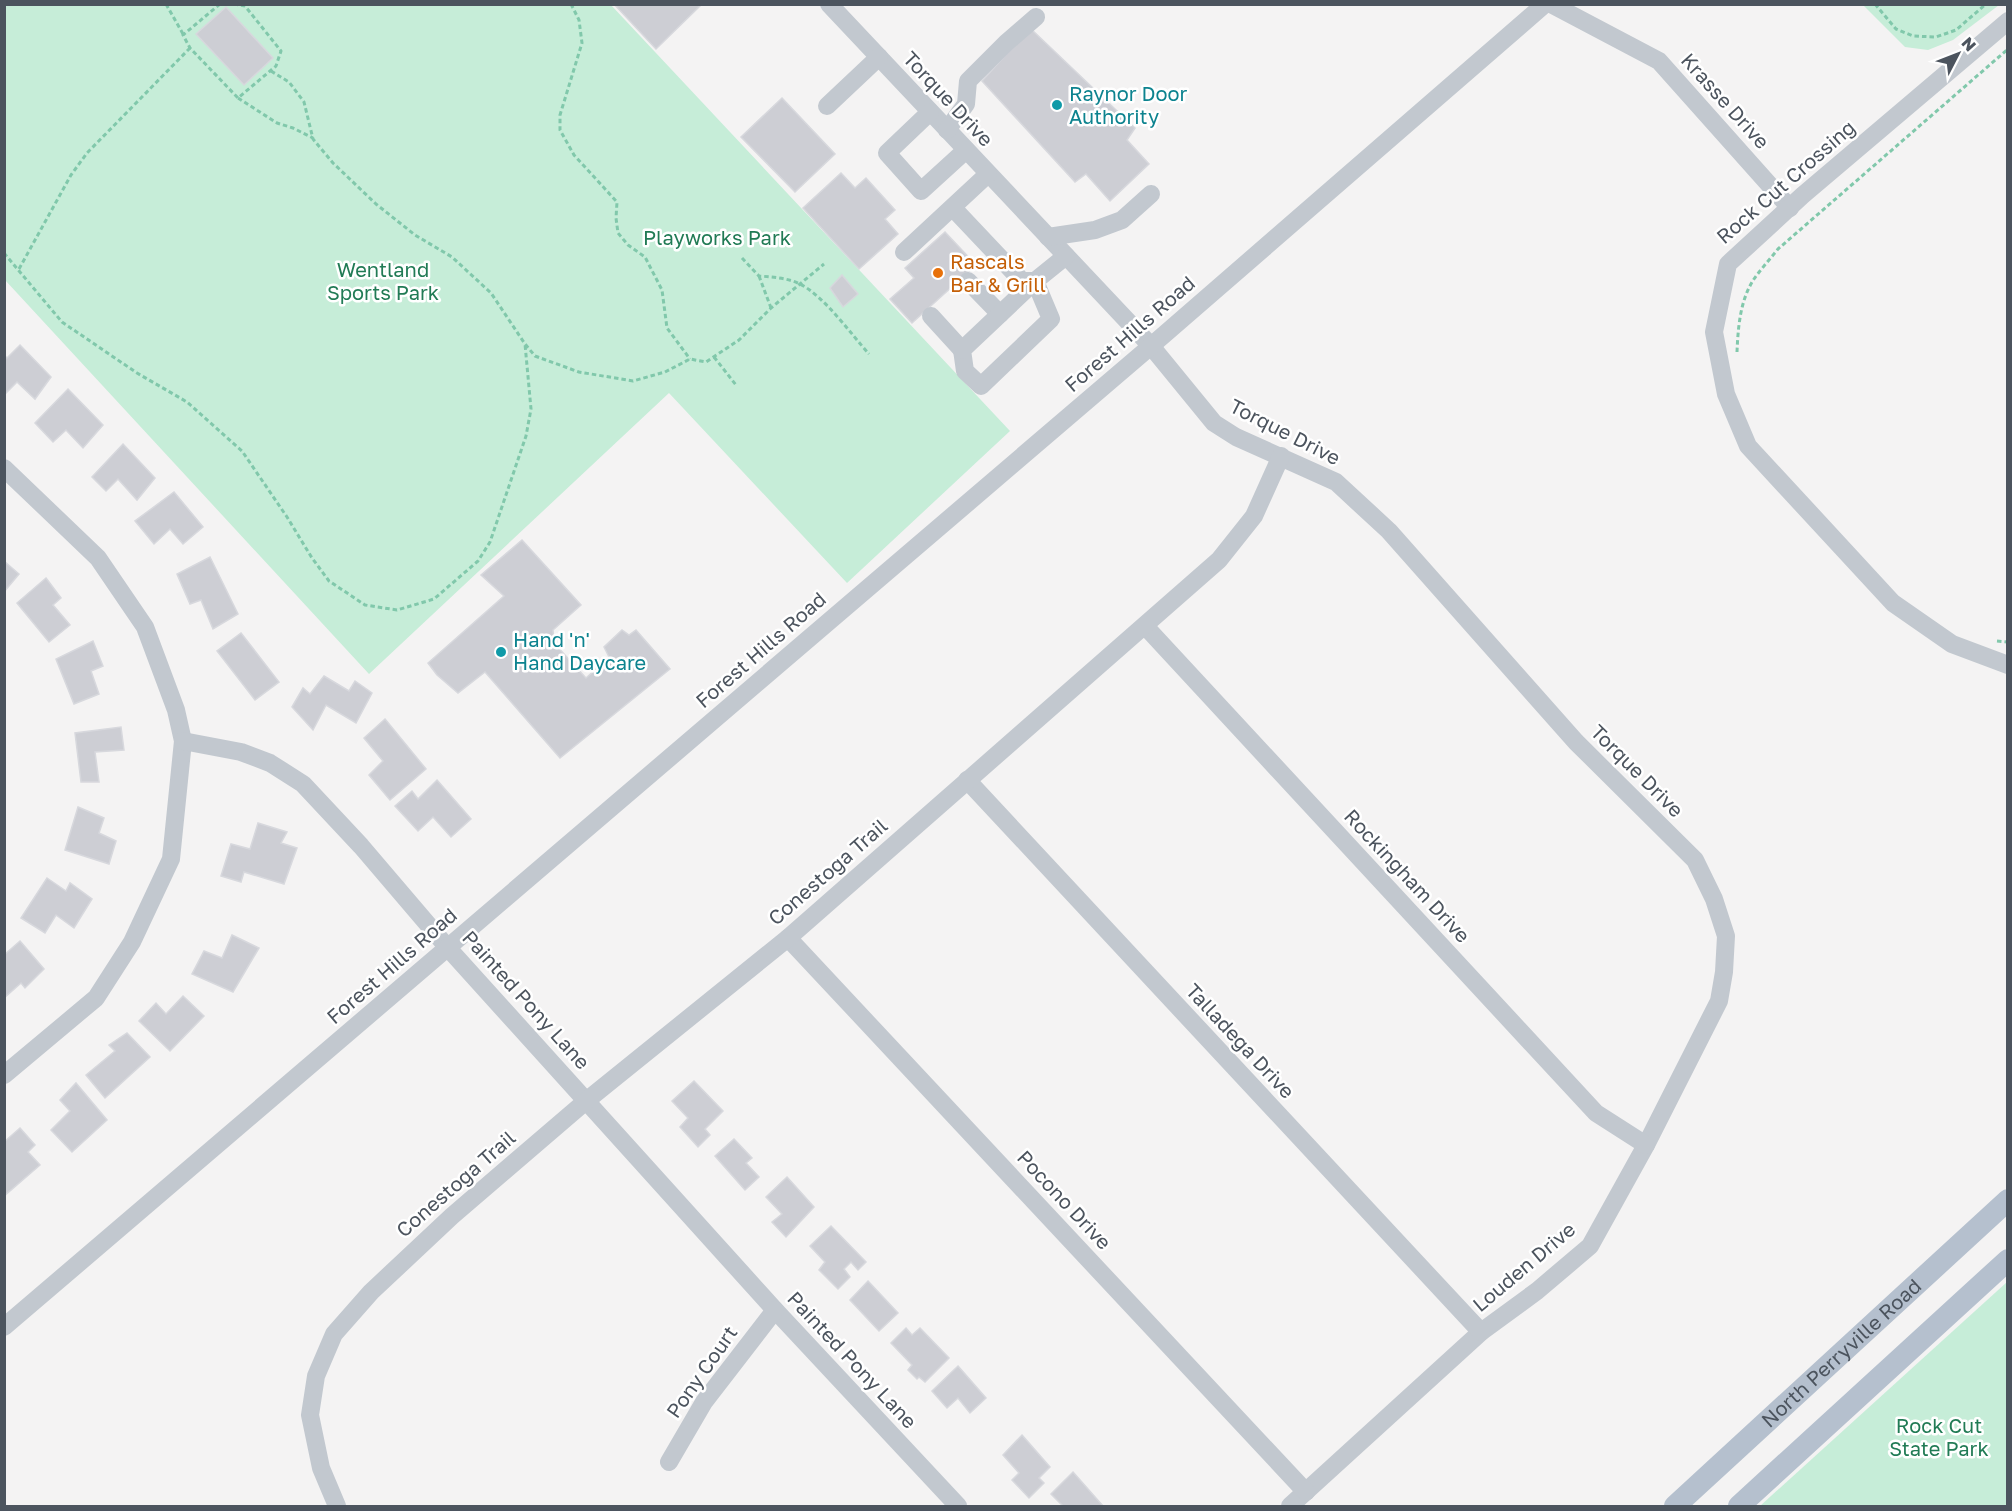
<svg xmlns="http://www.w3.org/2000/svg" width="2012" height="1511" viewBox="0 0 2012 1511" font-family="'Golos Text',sans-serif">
  <rect width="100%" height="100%" fill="#f4f3f3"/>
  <g fill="#c6edd8">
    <polygon points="4,5 611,5 1010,431 847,583 669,393 369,674 5,280"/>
    <polygon points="1863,5 1999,5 1953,40 1928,50 1905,47"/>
    <polygon points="2007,1282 2007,1506 1760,1506"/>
  </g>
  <g fill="#cdced4" stroke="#d7d8dd" stroke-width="1.5">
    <polygon points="614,4 702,4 656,49"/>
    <polygon points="226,7 273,58 244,85 196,34"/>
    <polygon points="1030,28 1135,128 1127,140 1149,164 1110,201 1086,174 1075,182 982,81"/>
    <polygon points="782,98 835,154 795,192 741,137"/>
    <polygon points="841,173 855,188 866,178 895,210 885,219 898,234 859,269 803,208"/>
    <polygon points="945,232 976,265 912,323 890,299 914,278 905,268"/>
    <polygon points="842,275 858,294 843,307 830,288"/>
    <polygon points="20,345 51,377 35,399 17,382 6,393 4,392 4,355 7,358"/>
    <polygon points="68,389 103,425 83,448 66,430 53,442 35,423"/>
    <polygon points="123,444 155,478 137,500 118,479 106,491 92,477"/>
    <polygon points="174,492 203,527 183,544 170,529 154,544 135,521"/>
    <polygon points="522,540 581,605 553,630 554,643 586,678 609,657 604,647 622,630 629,635 636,630 670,669 560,758 485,672 458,693 437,675 428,663 504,596 481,575"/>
    <polygon points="210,557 238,614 213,629 201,600 190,604 177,574"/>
    <polygon points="4,561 19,574 4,592"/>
    <polygon points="46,578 61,598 53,605 70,625 49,642 17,603"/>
    <polygon points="241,633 279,682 255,700 217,651"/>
    <polygon points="93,641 103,666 91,671 99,694 74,704 56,659"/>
    <polygon points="324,676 349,691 355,681 372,693 356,723 326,705 313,730 292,707 303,688 310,694"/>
    <polygon points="385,719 426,769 390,800 369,775 383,761 364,738"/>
    <polygon points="121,727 124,750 95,752 99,782 81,782 75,733"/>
    <polygon points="437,780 471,819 451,837 433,817 418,831 395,806 412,791 418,799"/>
    <polygon points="78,807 104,818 99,833 116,841 109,864 65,850"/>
    <polygon points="258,823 287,832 281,843 297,848 284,884 244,872 241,882 221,876 231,844 250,849"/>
    <polygon points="47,878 66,891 70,883 92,899 74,928 56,915 45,933 21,918"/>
    <polygon points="232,935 259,948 233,992 192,974 204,951 222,958"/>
    <polygon points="20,941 44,969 25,988 21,983 4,998 4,955"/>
    <polygon points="183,996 204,1016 170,1051 139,1021 156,1003 166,1014"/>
    <polygon points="127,1033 150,1057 105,1098 86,1075 115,1051 109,1045"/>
    <polygon points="694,1081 723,1111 705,1129 710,1135 698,1147 680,1127 688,1118 672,1101"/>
    <polygon points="76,1083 107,1120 72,1152 51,1130 70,1111 60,1100"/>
    <polygon points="20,1128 35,1145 28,1152 40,1165 4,1196 4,1142"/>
    <polygon points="734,1139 752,1158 746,1163 759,1177 745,1190 715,1156"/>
    <polygon points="787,1177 814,1207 786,1237 772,1222 782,1214 766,1197"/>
    <polygon points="831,1226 866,1262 858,1270 851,1262 844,1269 850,1277 838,1289 819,1270 825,1262 810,1246"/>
    <polygon points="868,1281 898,1313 879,1331 850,1300"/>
    <polygon points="906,1328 912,1335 920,1328 949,1358 925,1382 919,1377 917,1379 908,1370 912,1365 891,1343"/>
    <polygon points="958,1366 986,1398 970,1413 958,1398 947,1408 932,1391"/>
    <polygon points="1022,1435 1050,1467 1039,1478 1044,1483 1029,1498 1012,1480 1019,1473 1003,1455"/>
    <polygon points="1073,1472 1103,1506 1063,1506 1051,1494"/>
  </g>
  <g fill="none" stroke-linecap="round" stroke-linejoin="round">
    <g stroke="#81c8ab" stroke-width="3" stroke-dasharray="4.5 3" stroke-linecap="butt">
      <polyline points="166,4 183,34"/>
      <polyline points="220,4 183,35 190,48 238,98 276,66 281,51 245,6 234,4"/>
      <polyline points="571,4 579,20 582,43 560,115 560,130 574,155 617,202 616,218 618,233 628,245 645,257 662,290 667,328 690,359"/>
      <polyline points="1875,4 1896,29 1913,36 1936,37 1956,30 1986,4"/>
      <polyline points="271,71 289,82 304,102 313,139 333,163 376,204 415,235 452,257 491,293 525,344 535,356 579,372 633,381 665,372 690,359 706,362 739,340 771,308 824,264"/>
      <polyline points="238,98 277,123 293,128 313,138"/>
      <polyline points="4,253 62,322 137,373 187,402 242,451 287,517 312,558 329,581 365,605 397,610 434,599 478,561 490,542 526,436 531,409 525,344"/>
      <path d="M742 258 759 276C773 277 788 278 800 284 824 296 851 334 869 354"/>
      <polyline points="19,269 71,175 87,153 190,48"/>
      <polyline points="759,276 771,308"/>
      <path d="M1737 352C1738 328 1740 300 1754 279 1761 269 1770 259 1778 249L2008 49"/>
      <polyline points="714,357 736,385"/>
      <polyline points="1997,641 2008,642"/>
    </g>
    <g stroke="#c2c8cf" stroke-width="18">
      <polyline points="829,4 1151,346 1214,423 1236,437 1336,482 1389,531 1576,742 1695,860 1714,899 1726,936 1724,972 1719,1001 1646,1145 1590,1246 1537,1291 1481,1332 1290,1506"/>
      <polyline points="1551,4 1659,61 1790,208"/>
      <polyline points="2008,21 1803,195 1728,264 1714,332 1726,394 1748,446 1893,603 1952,644 2008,665"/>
      <polyline points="827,106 879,57"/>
      <polyline points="930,112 887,153 921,191 966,150"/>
      <polyline points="947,130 966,104 968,81 1006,43 1036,17"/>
      <polyline points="953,208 1022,281 1035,281"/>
      <polyline points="1048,237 1095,230 1122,220 1151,194"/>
      <polyline points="904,252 988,174"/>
      <polyline points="968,281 1000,314"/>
      <polyline points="1035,281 1051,319 981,386 965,371 962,350 1035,281 1066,256"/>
      <polyline points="931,316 962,350"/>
      <polyline points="4,468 98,558 145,627 176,710 183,741 171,859 132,942 96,998 4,1075"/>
      <polyline points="1145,626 1596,1113 1646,1145"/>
      <polyline points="183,741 241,752 270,763 303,784 361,846 448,948 775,1310 958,1506"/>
      <polyline points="967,780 1481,1332"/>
      <polyline points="788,938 1306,1492"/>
      <polyline points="4,1327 1151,346 1545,4"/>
      <polyline points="669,1462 704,1402 775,1310"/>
      <polyline points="337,1506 321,1468 310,1415 316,1376 334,1334 371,1292 452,1216 586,1101 788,938 1219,560 1254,516 1281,456"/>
    </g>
    <g stroke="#b5c0ce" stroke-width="22">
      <path id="s1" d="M1675 1506 2008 1200"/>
      <polyline points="1739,1506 2008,1260"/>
    </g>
  </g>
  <g fill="#0f9aa8" stroke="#fff" stroke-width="2">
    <circle cx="1057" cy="105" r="6"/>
    <circle cx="501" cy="652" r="6"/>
  </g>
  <circle fill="#e8710a" stroke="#fff" stroke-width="2" cx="938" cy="273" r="6"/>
  <g text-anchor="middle" stroke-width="5" stroke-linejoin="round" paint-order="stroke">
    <g font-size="20" fill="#0d838f" stroke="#fff" text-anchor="start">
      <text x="1069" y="101">Raynor Door<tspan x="1069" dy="23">Authority</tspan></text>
      <text x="513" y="647">Hand 'n'<tspan x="513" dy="23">Hand Daycare</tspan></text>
    </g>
    <g font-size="20" fill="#4c545e" stroke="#fff">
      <text transform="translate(948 99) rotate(47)" y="7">Torque Drive</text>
      <text transform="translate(1725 101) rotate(48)" y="7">Krasse Drive</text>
      <text transform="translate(1786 182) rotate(-41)" y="7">Rock Cut Crossing</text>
      <text transform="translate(1130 334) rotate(-41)" y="7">Forest Hills Road</text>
      <text transform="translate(1285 432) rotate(27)" y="7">Torque Drive</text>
      <text transform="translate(761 650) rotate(-41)" y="7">Forest Hills Road</text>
      <text transform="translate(1637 771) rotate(45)" y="7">Torque Drive</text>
      <text transform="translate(828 872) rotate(-41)" y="7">Conestoga Trail</text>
      <text transform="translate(1407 876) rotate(47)" y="7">Rockingham Drive</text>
      <text transform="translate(392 966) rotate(-41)" y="7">Forest Hills Road</text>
      <text transform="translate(526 1000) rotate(48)" y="7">Painted Pony Lane</text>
      <text transform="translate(1240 1041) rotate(47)" y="7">Talladega Drive</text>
      <text transform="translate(456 1184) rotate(-41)" y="7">Conestoga Trail</text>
      <text transform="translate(1064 1200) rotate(47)" y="7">Pocono Drive</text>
      <text transform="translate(1524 1267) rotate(-40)" y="7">Louden Drive</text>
      <text dy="7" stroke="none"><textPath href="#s1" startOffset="226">North Perryville Road</textPath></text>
      <text transform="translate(852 1360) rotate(47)" y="7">Painted Pony Lane</text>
      <text transform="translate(702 1372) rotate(-55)" y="7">Pony Court</text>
    </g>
    <g font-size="20" fill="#217b55" stroke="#fff">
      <text x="717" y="245">Playworks Park</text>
      <text x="383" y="277">Wentland<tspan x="383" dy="23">Sports Park</tspan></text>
      <text x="1939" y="1433">Rock Cut<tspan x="1939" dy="23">State Park</tspan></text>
    </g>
    <g font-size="20" fill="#c56008" stroke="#fff" text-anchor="start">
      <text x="950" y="269">Rascals<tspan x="950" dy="23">Bar &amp; Grill</tspan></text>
    </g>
  </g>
  <rect width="2012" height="1511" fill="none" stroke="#4c545e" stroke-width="12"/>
  <g transform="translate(1958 54) rotate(48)" stroke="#ffffff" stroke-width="4.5" paint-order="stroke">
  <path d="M0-4.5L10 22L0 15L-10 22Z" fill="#4c545e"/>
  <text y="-9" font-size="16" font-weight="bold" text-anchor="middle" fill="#4c545e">N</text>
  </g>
</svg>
